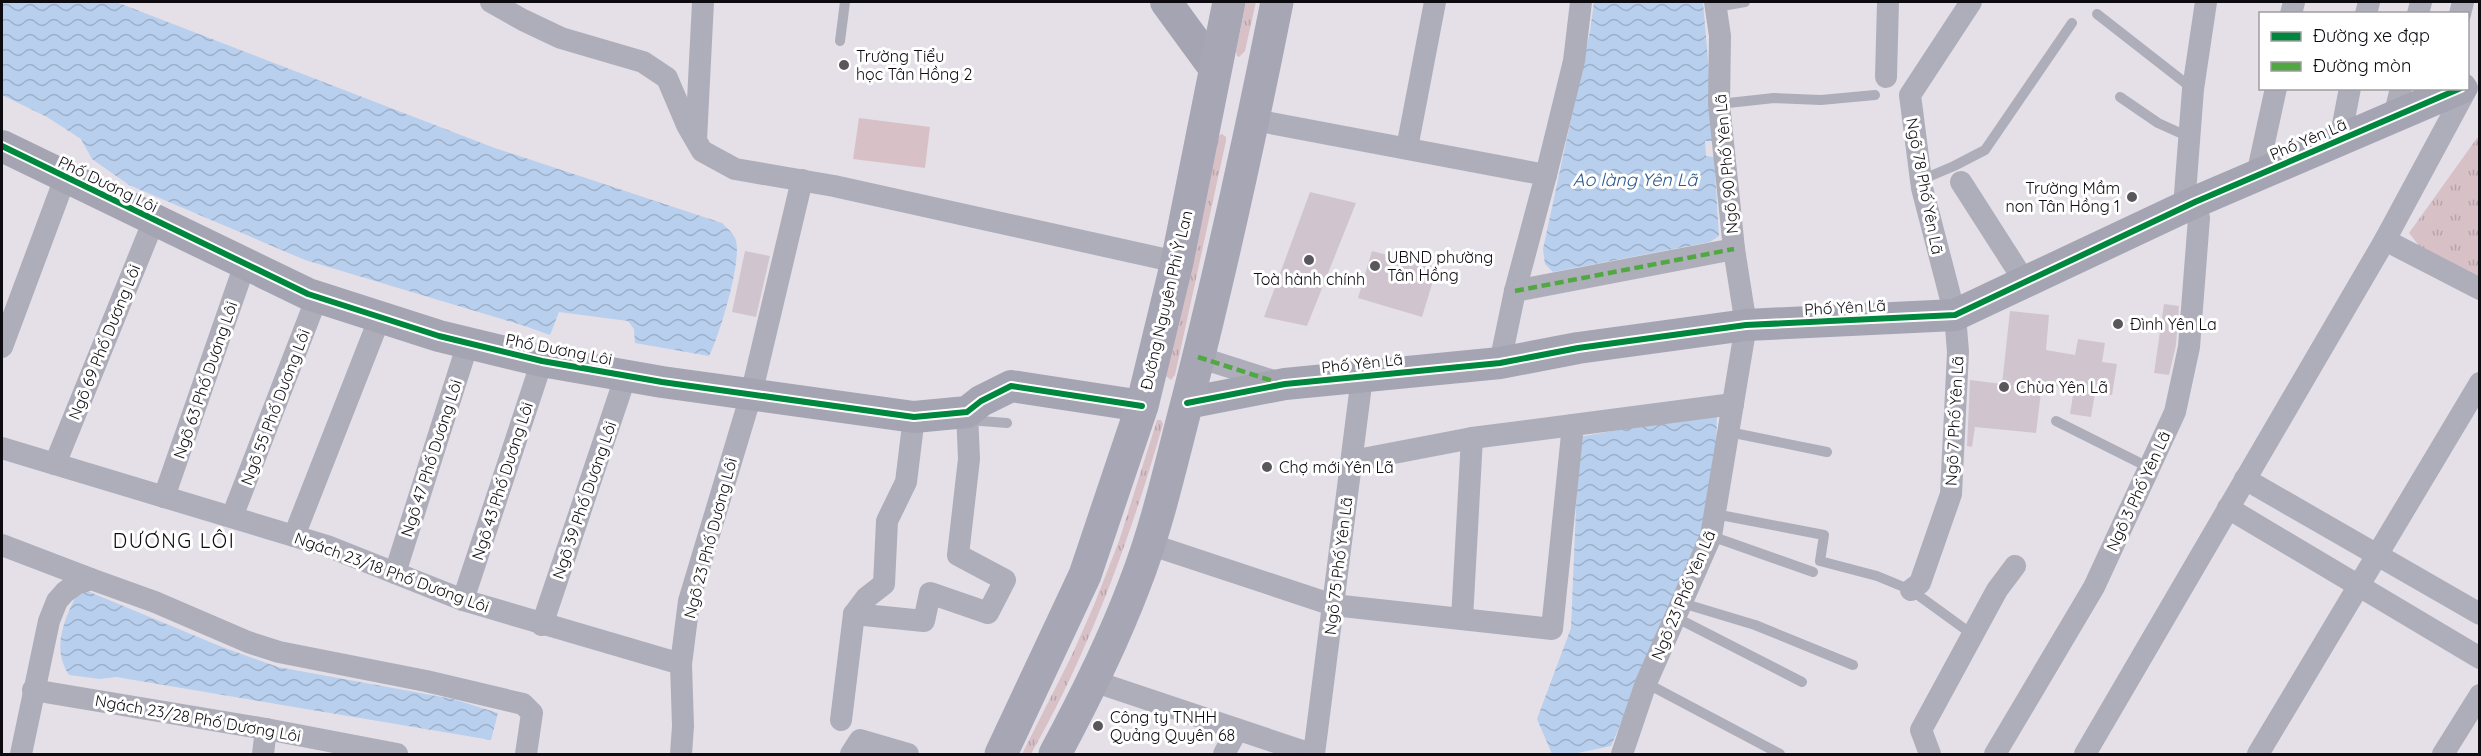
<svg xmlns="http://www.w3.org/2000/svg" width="2481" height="756" viewBox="0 0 2481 756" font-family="Quicksand,sans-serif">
  <defs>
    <pattern id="grass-tufts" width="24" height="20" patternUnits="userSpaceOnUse" patternTransform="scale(1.5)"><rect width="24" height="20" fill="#d7c1c7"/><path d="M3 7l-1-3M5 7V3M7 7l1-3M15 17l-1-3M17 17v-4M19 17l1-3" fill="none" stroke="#b7a4aa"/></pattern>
    <pattern id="water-waves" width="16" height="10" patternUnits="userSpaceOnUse" patternTransform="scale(1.5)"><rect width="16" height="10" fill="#b8cfed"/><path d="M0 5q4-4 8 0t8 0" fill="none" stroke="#9db0ca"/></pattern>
  </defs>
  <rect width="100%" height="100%" fill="#e5e0e8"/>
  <g fill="url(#grass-tufts)">
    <polygon points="1246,2 1256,2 1245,51 1239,57 1237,56 1236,51"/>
    <polygon points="1222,134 1226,137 1226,141 1175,375 1171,380 1166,376 1218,136"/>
    <polygon points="2477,138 2479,138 2479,281 2420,247 2409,233"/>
    <path d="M1157 420H1161L1163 424C1130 539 1090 650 1031 754H1022L1072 655 1094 605 1119 541Z"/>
  </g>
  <polygon fill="#d7c1c7" points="859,118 930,127 925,168 853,159"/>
  <g fill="url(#water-waves)">
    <path d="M2 2H116L492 147 722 223C726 227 732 232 735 238 744 256 719 337 709 356L635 343 634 329 628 321 559 312 550 335 522 325 305 260 129 185 92 159 81 139 47 117 2 95Z"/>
    <polygon points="1594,2 1703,2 1715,141 1705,141 1706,156 1714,157 1719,236 1710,242 1553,272 1545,264 1543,249 1590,31"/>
    <polygon points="1717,412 1715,511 1611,746 1573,754 1552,754 1537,719 1571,628 1579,437"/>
    <path d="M80 588 222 647 278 667 453 699 498 713 491 740 116 677 100 679 69 675C50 646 66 616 80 588Z"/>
  </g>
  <g fill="#d0c5ce">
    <polygon points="1310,192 1356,203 1307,326 1264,317"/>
    <polygon points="745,251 770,256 756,317 732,312"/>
    <polygon points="1372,251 1437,268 1422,317 1358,298"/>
    <polygon points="2164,304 2179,306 2176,345 2169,375 2154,373"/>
    <polygon points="2010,311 2049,315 2046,350 2075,355 2078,339 2105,343 2102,362 2117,364 2112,395 2095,393 2091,417 2070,414 2074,389 2042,384 2036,433 1975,427 1972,447 1967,446 1970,380 2002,384"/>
  </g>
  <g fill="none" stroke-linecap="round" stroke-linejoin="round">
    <g stroke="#aeaeba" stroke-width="10">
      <polyline points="1716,7 1745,2"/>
      <polyline points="2097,14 2193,89"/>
      <polyline points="840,41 845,2"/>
      <polyline points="2120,97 2158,123 2189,137"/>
      <polyline points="1719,104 1774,98 1821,100 1875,95"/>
      <polyline points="1921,180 1954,166 1985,150 2072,23"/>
      <polyline points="968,420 1007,423"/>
      <polyline points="2056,421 2150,468"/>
      <polyline points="1729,432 1827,452"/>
      <polyline points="1715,514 1824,535 1820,561 1877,576 1911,590 1973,635"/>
      <polyline points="1711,536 1813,572"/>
      <polyline points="1682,603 1755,625 1853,665"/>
      <polyline points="1675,617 1802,682"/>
      <polyline points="1646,683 1780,754"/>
    </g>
    <g stroke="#aeaeba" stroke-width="22">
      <polyline points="491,2 523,20 561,38 643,62 667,78 687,125 702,151 735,169 834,186 1177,262"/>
      <polyline points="2291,14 2294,2"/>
      <polyline points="2366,14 2369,2"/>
      <polyline points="2418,14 2421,2"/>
      <polyline points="2460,14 2463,2"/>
      <polyline points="1886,77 1888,2"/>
      <polyline points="2394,117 2401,88"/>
      <polyline points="1254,120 1546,175 1515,291 1500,363"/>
      <polyline points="696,140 703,2"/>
      <polyline points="2340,140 2350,88"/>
      <polyline points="1407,148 1435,2"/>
      <polyline points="1546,175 1574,61 1581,2"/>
      <polyline points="2257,175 2276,88"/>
      <polyline points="1961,182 2025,282"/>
      <polyline points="2184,207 2193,89 2206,2"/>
      <polyline points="2385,240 2480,289"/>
      <polyline points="1515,291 1734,249"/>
      <polyline points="2,347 65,178"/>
      <polyline points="1198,357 1280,383"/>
      <polyline points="2,448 327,546 463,600 681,664"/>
      <polyline points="1352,461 1472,438 1573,425"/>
      <polyline points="55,464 154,220"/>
      <polyline points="2245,479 2480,614"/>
      <polyline points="164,497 245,264"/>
      <polyline points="2228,508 2480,658"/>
      <polyline points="232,517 317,297"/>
      <polyline points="294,536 380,317"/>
      <polyline points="1149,544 1333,605 1552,629 1573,425 1733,404"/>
      <polyline points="2,545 91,579"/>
      <polyline points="395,573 468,343"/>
      <polyline points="1911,590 1920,583 1951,494 1958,352 1955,315 1922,188 1910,95 1971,2"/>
      <polyline points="463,600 542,361"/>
      <polyline points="854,614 924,621 930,593 988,613 1005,580 958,555 969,459 967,412"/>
      <polyline points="1462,619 1472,438"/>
      <polyline points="542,625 626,375"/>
      <polyline points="1093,681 1311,754"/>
      <polyline points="33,690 266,729 397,754"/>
      <polyline points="841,720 854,614 866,598 884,584 887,521 906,482 914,417"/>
      <polyline points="21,754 49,621 57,601 65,592 76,584 91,579 155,602 248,642 279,652 426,681 523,704 532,713 526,754"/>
      <polyline points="263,754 266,729"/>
      <polyline points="681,754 683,726 681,664 689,601 751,395 802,180"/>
      <polyline points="851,754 860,740 908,754"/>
      <polyline points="1224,754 1237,730"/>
      <polyline points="1314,754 1362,377"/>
      <polyline points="1622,754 1646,683 1711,536 1746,325 1734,249 1719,104 1720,36 1715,2"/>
      <polyline points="1930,754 1921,730 1997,590 2015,566"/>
      <polyline points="1995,754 2094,587 2175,412 2189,347 2199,218 2195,202"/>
      <polyline points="2085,754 2385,240 2467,88"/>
      <polyline points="2258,754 2480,383"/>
      <polyline points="2443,754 2480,695"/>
    </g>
    <g stroke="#a4a4b2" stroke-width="32">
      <polyline points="1166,2 1215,69"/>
      <polyline points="2,146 308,294 439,336 542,361 662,382 914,417 967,412 981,401 1011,386 1142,406"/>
      <polyline points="1187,403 1285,384 1500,363 1578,348 1746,325 1955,315 2195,202 2461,88"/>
    </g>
    <g stroke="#a7a6b5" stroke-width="33">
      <polyline points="1001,754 1085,575 1142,406 1177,262 1229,2"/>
      <path d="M1055 754C1084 700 1112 644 1134 586 1158 525 1172 459 1189 395 1222 265 1251 133 1277 2"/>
    </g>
    <g stroke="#51a842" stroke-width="4.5" stroke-dasharray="9 4.5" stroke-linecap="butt">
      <polyline points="1515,291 1734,249"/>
      <polyline points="1198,357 1279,383"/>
    </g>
    <defs>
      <g id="cycleway">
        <polyline points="2,146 308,294 439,336 542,361 662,382 914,417 967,412 981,401 1011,386 1142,406"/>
        <polyline points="1187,403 1285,384 1500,363 1578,348 1746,325 1955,315 2195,202 2461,88"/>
      </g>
    </defs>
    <use href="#cycleway" stroke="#fff" stroke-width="10"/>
    <use href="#cycleway" stroke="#00873e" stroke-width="6"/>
  </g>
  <g fill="#59565c" stroke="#fff" stroke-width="2">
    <circle cx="844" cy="65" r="6"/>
    <circle cx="2132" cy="197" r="6"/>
    <circle cx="1309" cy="260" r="6"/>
    <circle cx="1375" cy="266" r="6"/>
    <circle cx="2118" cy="324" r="6"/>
    <circle cx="2004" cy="387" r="6"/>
    <circle cx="1267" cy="467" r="6"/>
    <circle cx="1098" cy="726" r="6"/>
  </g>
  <g text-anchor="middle" stroke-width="6" stroke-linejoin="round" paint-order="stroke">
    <g font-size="16" fill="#0e0b10" stroke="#fff" text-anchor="start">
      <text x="856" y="62">Trường Tiểu<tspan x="856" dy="18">học Tân Hồng 2</tspan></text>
      <text x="2120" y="194" text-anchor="end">Trường Mầm<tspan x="2120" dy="18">non Tân Hồng 1</tspan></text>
      <text x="1387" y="263">UBND phường<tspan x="1387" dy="18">Tân Hồng</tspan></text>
      <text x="1309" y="285" text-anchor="middle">Toà hành chính</text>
      <text x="2130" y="330">Đình Yên La</text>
      <text x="2016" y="393">Chùa Yên Lã</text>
      <text x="1279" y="473">Chợ mới Yên Lã</text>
      <text x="1110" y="723">Công ty TNHH<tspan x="1110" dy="18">Quảng Quyên 68</tspan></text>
    </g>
    <g font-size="16" fill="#0e0b10" stroke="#fff">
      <text transform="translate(2308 139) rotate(-23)" y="6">Phố Yên Lã</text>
      <text transform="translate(1726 164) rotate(-95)" y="6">Ngõ 90 Phố Yên Lã</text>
      <text transform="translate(108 184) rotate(26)" y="6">Phố Dương Lôi</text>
      <text transform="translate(1925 186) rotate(79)" y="6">Ngõ 78 Phố Yên Lã</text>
      <text transform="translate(1166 300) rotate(-77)" y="6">Đường Nguyên Phi Ỷ Lan</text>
      <text transform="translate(1845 307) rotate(-3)" y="6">Phố Yên Lã</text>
      <text transform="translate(104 342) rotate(-68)" y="6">Ngõ 69 Phố Dương Lôi</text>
      <text transform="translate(559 349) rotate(11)" y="6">Phố Dương Lôi</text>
      <text transform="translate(1362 363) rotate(-6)" y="6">Phố Yên Lã</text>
      <text transform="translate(205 380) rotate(-71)" y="6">Ngõ 63 Phố Dương Lôi</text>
      <text transform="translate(275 407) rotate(-69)" y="6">Ngõ 55 Phố Dương Lôi</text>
      <text transform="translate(1954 421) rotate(-87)" y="6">Ngõ 7 Phố Yên Lã</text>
      <text transform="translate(431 458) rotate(-72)" y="6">Ngõ 47 Phố Dương Lôi</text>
      <text transform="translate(502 481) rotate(-72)" y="6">Ngõ 43 Phố Dương Lôi</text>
      <text transform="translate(2138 491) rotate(-65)" y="6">Ngõ 3 Phố Yên Lã</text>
      <text transform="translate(584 500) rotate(-71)" y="6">Ngõ 39 Phố Dương Lôi</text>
      <text transform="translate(710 538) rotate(-75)" y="6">Ngõ 23 Phố Dương Lôi</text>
      <text transform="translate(1338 566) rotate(-83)" y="6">Ngõ 75 Phố Yên Lã</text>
      <text transform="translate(392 572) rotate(20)" y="6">Ngách 23/18 Phố Dương Lôi</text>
      <text transform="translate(1683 595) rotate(-67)" y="6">Ngõ 23 Phố Yên Lã</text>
      <text transform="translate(198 718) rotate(10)" y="6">Ngách 23/28 Phố Dương Lôi</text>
    </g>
    <g font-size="18" font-style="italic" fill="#2a598b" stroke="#fff">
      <text x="1635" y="186">Ao làng Yên Lã</text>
    </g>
    <g font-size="20" letter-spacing="1.5" fill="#0e0b10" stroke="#fff">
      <text x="174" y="548">DƯƠNG LÔI</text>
    </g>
  </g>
  <rect width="2481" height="756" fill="none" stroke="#0e0b10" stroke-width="6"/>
  <rect x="2259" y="12" width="210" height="78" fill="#ffffff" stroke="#9f9d9f" stroke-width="1.5"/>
  <rect x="2271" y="32" width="30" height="9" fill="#00873e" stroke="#9f9d9f" stroke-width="1.5"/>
  <text x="2313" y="42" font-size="18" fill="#0e0b10">Đường xe đạp</text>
  <rect x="2271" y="62" width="30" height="9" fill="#51a842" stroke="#9f9d9f" stroke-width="1.5"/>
  <text x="2313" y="72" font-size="18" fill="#0e0b10">Đường mòn</text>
</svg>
